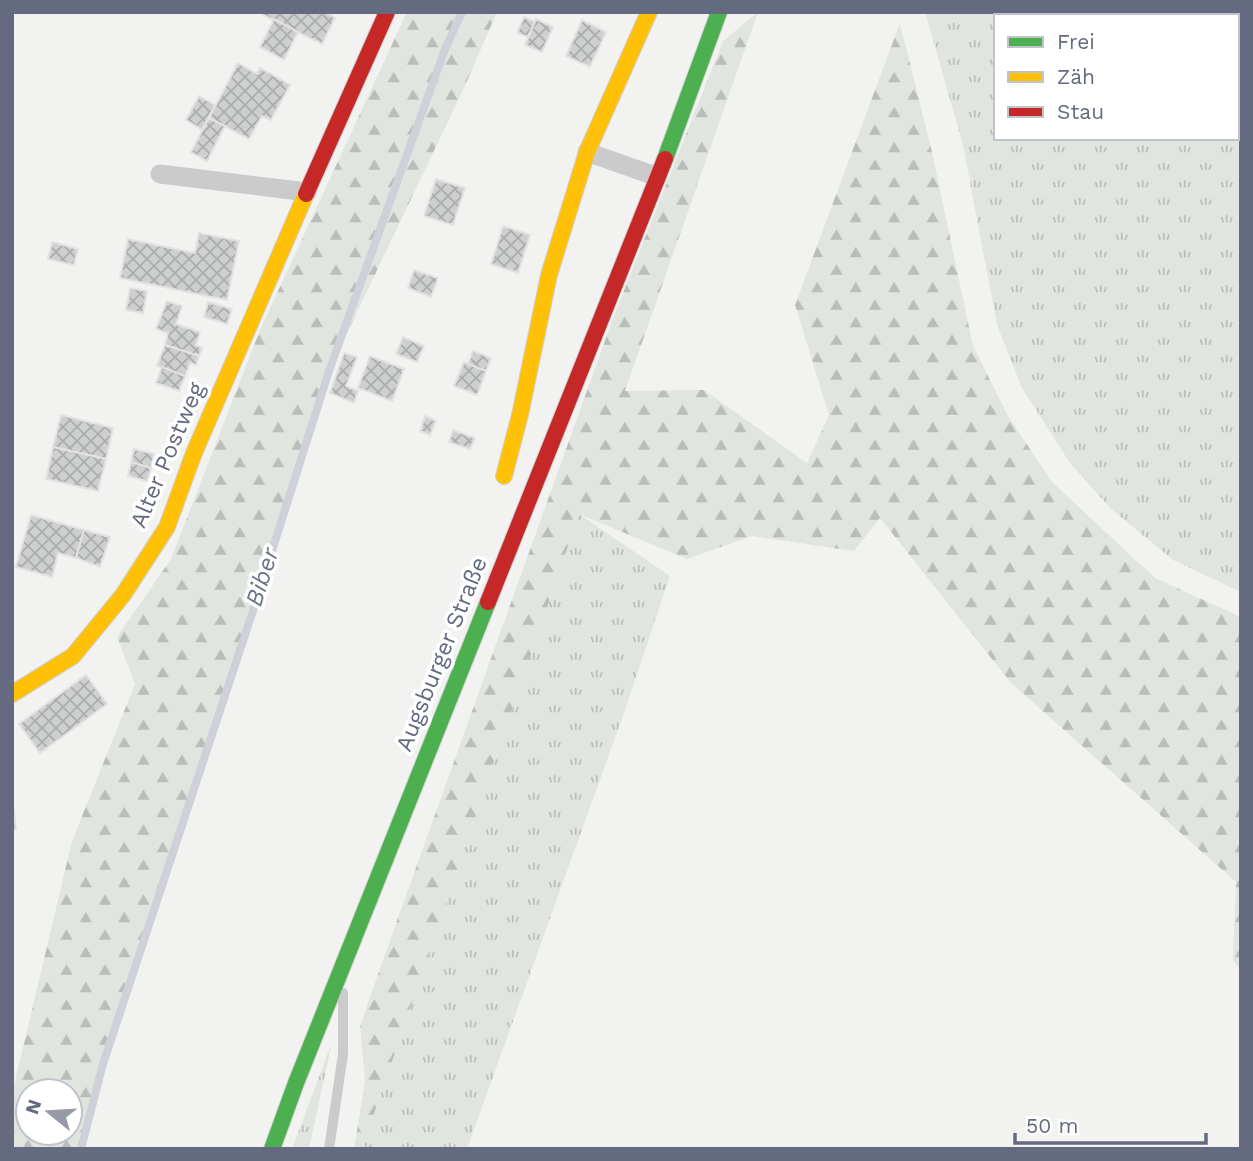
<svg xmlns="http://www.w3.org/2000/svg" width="1253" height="1161" viewBox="0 0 1253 1161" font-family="'Work Sans',sans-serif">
  <defs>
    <pattern id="grass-tufts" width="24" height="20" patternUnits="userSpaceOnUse" patternTransform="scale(1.75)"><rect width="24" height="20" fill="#e0e5e0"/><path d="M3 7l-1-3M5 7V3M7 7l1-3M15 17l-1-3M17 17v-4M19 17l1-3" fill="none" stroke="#b9bebb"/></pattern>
    <pattern id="forest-firs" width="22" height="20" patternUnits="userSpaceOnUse" patternTransform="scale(1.75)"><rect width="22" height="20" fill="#e0e5e0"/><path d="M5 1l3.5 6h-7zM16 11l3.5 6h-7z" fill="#b9bebb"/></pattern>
    <pattern id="building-cross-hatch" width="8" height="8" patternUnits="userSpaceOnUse" patternTransform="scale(1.75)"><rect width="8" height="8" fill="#cecfcf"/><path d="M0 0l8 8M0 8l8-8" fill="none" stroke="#abacad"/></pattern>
  </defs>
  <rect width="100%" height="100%" fill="#f2f3f1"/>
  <g fill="url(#grass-tufts)" fill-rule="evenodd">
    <path d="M925 12H1241V592L1173 560 1111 509 1070 463 1022 388 997 325 963 145ZM996 16H1237V138H996Z"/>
    <polygon points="579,514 670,576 625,710 467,1149 362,1149"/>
    <polygon points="332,1042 309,1149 292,1149"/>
  </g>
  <g fill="url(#forest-firs)" fill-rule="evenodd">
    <path d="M407 12H497L463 90 329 371 252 614 103 1064 81 1149H12V1094L72 841 135 684 117 637 171 559 260 330ZM28 1091H70V1133H28Z"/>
    <polygon points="758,12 625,391 704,390 807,463 829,415 795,305 900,23 932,152 973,346 1008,416 1052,482 1155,578 1241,617 1241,973 1233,959 1236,882 1011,683 880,518 854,551 752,536 687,559 579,514 362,1149 354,1149 365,1081 360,1026 395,926 612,321 723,41"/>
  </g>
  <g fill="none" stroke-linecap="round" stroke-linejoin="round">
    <polyline stroke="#ced1d7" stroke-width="8" points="81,1149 103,1064 252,614 329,371 445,49 462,12"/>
  </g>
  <g fill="url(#building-cross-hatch)" stroke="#e2e2e1" stroke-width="2">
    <polygon points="264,12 325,12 335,18 322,44 263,15"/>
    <polygon points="524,17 535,22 528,37 517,33"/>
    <polygon points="274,19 298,32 284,60 260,47"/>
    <polygon points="536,19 553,27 542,52 525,45"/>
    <polygon points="582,20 606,32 590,67 566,56"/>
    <polygon points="238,63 257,74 260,68 290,85 271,120 262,116 249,139 209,118"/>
    <polygon points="199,96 215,105 202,130 186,120"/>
    <polygon points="209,118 225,126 207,161 191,152"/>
    <polygon points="436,179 465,188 453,225 424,216"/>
    <polygon points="503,226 530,235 518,273 491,264"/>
    <polygon points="199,233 239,241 227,300 120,278 128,239 195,253"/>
    <polygon points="52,242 78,249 74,265 48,259"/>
    <polygon points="414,270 438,278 431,297 408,288"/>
    <polygon points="130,288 147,291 143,313 126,310"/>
    <polygon points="167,301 182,306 176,324 200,332 196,345 202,348 199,356 165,345 168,333 156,329"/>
    <polygon points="208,302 232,309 227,324 204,317"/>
    <polygon points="403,337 424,346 417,362 396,354"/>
    <polygon points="165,345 199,356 196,365 190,363 185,376 157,366"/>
    <polygon points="473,351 491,358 486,371 468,364"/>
    <polygon points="344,353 357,357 346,386 358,391 354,403 330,393"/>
    <polygon points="370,356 404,369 392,401 358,388"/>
    <polygon points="464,362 486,371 477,395 454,386"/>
    <polygon points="162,367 185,376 179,391 156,383"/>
    <polygon points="61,415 113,428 106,459 53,447"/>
    <polygon points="425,416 436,421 430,435 420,431"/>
    <polygon points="453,430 475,438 470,449 449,442"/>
    <polygon points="53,447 106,459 98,491 46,479"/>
    <polygon points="134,449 154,454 151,468 131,462"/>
    <polygon points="131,462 151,468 147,481 128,476"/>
    <polygon points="31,515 84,530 76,558 58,553 52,577 16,567"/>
    <polygon points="84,530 110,537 100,567 76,558"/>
    <polygon points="86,675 107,704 40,753 19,724"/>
    <polygon points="12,799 16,829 12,830"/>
  </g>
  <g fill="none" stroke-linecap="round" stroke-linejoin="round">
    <defs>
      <g id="fast">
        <polyline points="665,159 719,12"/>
        <polyline points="272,1149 296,1083 488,602"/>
      </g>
      <g id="slow">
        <polyline points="504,476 520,415 549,275 587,152 649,12"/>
        <polyline points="12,694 73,656 123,595 167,527 194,453 306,194"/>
      </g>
      <g id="jam">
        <polyline points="306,194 387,12"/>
        <polyline points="488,602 665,159"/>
      </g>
    </defs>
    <use href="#fast" stroke="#d0d0d0" stroke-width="18"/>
    <use href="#slow" stroke="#d0d0d0" stroke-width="18"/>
    <use href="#jam" stroke="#d0d0d0" stroke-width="18"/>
    <polyline stroke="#cbcbcc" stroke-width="10" points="329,1149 343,1054 343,993"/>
    <g stroke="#cbcbcc" stroke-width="19">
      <polyline points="587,152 658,177"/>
      <polyline points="160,174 307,192"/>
    </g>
    <use href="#fast" stroke="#4caf50" stroke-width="16"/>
    <use href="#slow" stroke="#ffc107" stroke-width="16"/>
    <use href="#jam" stroke="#c62828" stroke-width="16"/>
  </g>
  <g text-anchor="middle" stroke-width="7" stroke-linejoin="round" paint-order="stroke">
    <g font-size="23" fill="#646a7f" stroke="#fff">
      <text transform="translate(167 455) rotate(-67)" y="8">Alter Postweg</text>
      <text transform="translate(441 654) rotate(-68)" y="8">Augsburger Straße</text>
    </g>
    <g font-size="24" font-style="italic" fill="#6a768a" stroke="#fff">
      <text transform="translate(262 577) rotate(-72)" y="8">Biber</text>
    </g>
  </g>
  <rect width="1253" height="1161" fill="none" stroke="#646a7f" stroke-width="28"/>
  <rect x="994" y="14" width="245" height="126" fill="#ffffff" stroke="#c1c3cc" stroke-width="2"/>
  <rect x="1008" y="37" width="35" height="10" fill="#4caf50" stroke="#c1c3cc" stroke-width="2"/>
  <text x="1057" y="49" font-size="21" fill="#646a7f">Frei</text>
  <rect x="1008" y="72" width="35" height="10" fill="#ffc107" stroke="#c1c3cc" stroke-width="2"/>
  <text x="1057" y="84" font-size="21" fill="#646a7f">Zäh</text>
  <rect x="1008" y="107" width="35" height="10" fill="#c62828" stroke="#c1c3cc" stroke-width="2"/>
  <text x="1057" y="119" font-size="21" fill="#646a7f">Stau</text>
  <g transform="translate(49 1112) rotate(288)"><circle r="33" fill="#ffffff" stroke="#c1c3cc" stroke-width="2"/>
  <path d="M0-5L12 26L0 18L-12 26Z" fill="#969aa7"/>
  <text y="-10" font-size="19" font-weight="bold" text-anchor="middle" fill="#646a7f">N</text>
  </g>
  <path d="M1015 1133v10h191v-10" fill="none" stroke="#646a7f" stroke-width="3.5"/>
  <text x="1026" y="1133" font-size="21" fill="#646a7f" stroke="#ffffff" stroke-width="5" paint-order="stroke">50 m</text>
</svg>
